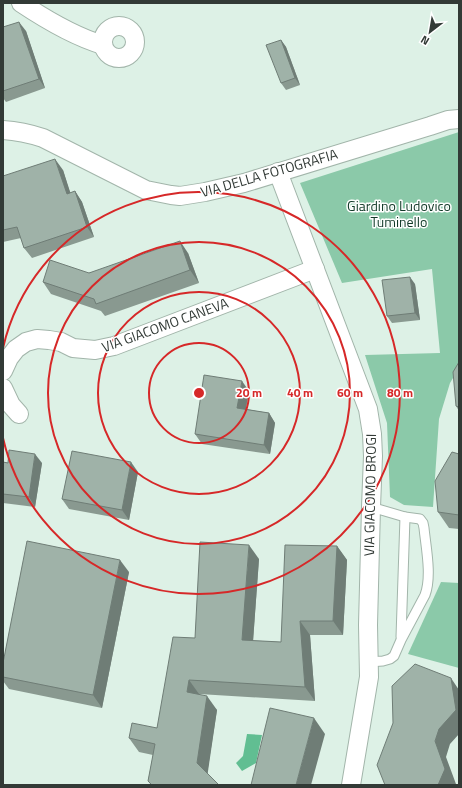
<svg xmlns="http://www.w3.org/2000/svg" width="462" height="788" viewBox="0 0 462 788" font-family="'Titillium Web',sans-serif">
  <rect width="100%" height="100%" fill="#ddf1e6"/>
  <g fill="#8bc9a9">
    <polygon points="459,132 459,368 450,383 439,419 433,507 404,505 390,497 387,423 365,355 440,353 432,269 342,283 300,183"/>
    <polygon points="441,582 459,583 459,668 408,654"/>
  </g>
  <polygon fill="#61be92" points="247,734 262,735 256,763 242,771 236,763 243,756"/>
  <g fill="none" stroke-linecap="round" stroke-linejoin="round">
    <defs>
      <g id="lane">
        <polyline points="401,637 405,517"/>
        <path d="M368 662 383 661 390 659 394 656 401 640 425 595C432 576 426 548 424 528L423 523 420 519 405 517 371 507"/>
      </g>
      <g id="street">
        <path d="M21 3C45 19 76 37 103 45"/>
        <circle cx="119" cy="42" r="16"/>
        <path d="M3 130C19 131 28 133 43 138L146 190 171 195 180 196 205 192 244 183 430 126 448 120 459 119"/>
        <polyline points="278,172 368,409 372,434 373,456 371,507 368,625 369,677 351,785"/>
        <polyline points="3,371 9,358 16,349 26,342 37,339 49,340 61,342 73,348 95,350 114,346 315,269"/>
        <polyline points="3,388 11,405 19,414"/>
      </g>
    </defs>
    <use href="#lane" stroke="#a2b5aa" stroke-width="11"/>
    <use href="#street" stroke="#a2b5aa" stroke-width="20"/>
    <use href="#lane" stroke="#fff" stroke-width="9"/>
    <use href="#street" stroke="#fff" stroke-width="18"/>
  </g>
  <g fill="#899990">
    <polygon points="3,27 26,31 45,88 6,102 3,98"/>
    <polygon points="281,40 286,47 300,85 286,90 281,83"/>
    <polygon points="63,170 70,193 75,191 82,202 94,237 32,258 24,248 21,238 3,242 3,176"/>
    <polygon points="188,253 199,283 105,316 101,311 51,294 43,282"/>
    <polygon points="415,284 420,320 392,323 387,316"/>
    <polygon points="459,362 459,411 456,406"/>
    <polygon points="249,391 246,409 269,413 275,423 270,454 202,444 195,434"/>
    <polygon points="459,454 459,529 449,528 438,512"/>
    <polygon points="3,462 8,463 42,463 35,507 3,503"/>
    <polygon points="138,472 129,520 69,509 62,499"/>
    <polygon points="337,546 347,560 343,635 310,635 315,701 199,694 217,710 207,774 219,785 151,785 148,781 153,755 139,752 129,738 157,728 195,638 259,559 253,641 281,642"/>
    <polygon points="129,572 102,708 9,689 3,681 3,663"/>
  </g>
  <g fill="#6f7d76">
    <polygon points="19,22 26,31 45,88 39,79"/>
    <polygon points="281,40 286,47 300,85 295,78"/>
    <polygon points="55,159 63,170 74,204 67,194"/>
    <polygon points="75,191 82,202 94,237 87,227"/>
    <polygon points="180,241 188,253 199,283 190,270"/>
    <polygon points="410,277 415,284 420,320 415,313"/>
    <polygon points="242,381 249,391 244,418 237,408"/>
    <polygon points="269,413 275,423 270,454 264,445"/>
    <polygon points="35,454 42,463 35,507 29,497"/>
    <polygon points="131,462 138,472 129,520 122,510"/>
    <polygon points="249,545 259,559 252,655 242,640"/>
    <polygon points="337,546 347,560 343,635 333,621"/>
    <polygon points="120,560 129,572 102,708 93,695"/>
    <polygon points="300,621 310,635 315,701 305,687"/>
    <polygon points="451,678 459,690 459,734 450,744 446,757 456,784 456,785 438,785 435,741"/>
    <polygon points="189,680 199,694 197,706 187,692"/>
    <polygon points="207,696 217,710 207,778 197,763"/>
    <polygon points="314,718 325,734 311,785 296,785"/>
  </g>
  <g fill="#9fb2a8" stroke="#6f7d76">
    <polygon points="19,22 39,79 3,91 3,27"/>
    <polygon points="281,40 295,78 281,83 266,45"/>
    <polygon points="55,159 67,194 75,191 87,227 24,248 17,227 3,230 3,176"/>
    <polygon points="180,241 190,270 96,304 94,299 43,282 50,260 89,273"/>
    <polygon points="410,277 415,313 387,316 382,280"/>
    <polygon points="459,362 459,407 456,406 453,372"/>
    <polygon points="204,375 242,381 237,408 269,413 264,445 195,434"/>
    <polygon points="9,450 35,454 29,497 3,494 3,462 8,463"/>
    <polygon points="72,451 131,462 122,510 62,499"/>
    <polygon points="452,452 459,454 459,515 438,512 435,481"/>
    <polygon points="27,541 120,560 93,695 3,677 3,663"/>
    <polygon points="200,542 249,545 242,640 281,642 285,545 337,546 333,621 300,621 305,687 189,680 187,692 207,696 197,763 219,785 152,785 148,781 155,744 129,738 132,723 157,728 173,637 195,638"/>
    <polygon points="415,664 451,678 456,710 439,729 435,741 445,769 438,785 385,785 377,765 393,723 392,686"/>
    <polygon points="270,708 314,718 296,785 251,785"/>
  </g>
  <g fill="none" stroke="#d62828" stroke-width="2">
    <circle cx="199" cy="393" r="50"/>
    <circle cx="199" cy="393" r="101"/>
    <circle cx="199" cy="393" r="151"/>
    <path d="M3 348A201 201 0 1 1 3 438"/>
  </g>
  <g text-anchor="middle" stroke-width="3" stroke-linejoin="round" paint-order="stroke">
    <g font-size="14" fill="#323a36" stroke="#fff">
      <text transform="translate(269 173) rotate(-16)" y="5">VIA DELLA FOTOGRAFIA</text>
      <text transform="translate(165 325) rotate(-20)" y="5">VIA GIACOMO CANEVA</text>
      <text transform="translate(370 495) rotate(-89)" y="5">VIA GIACOMO BROGI</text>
    </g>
    <g font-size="14" fill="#103927" stroke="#fff">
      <text x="399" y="211">Giardino Ludovico<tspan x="399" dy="16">Tuminello</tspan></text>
    </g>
  </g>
  <circle cx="199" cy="393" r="6" fill="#d62828" stroke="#fff" stroke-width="2"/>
  <g font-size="12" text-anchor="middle" font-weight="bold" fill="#d62828" stroke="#fff" stroke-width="3" stroke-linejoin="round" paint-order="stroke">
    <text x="249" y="397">20 m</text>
    <text x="300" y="397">40 m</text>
    <text x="350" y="397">60 m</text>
    <text x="400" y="397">80 m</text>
  </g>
  <rect width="462" height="788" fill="none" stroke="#323a36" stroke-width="8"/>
  <g transform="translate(430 32) rotate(211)" stroke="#ffffff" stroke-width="3" paint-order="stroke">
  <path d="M0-3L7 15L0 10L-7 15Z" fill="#323a36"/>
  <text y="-6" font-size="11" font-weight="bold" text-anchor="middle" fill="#323a36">N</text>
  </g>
</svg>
